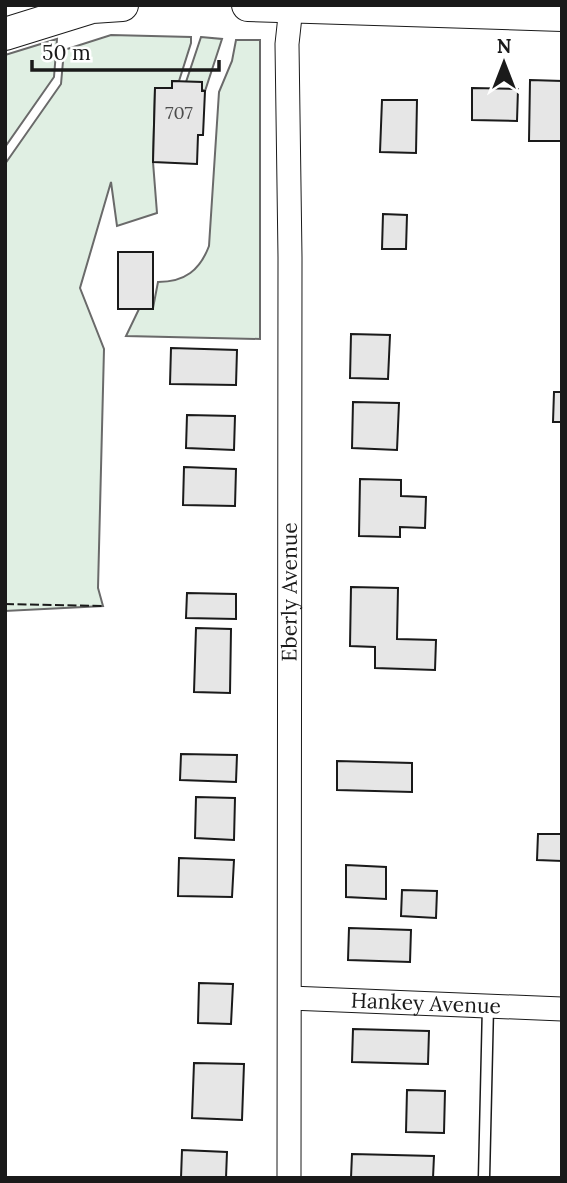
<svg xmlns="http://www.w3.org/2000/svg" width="567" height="1183" viewBox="0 0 567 1183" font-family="Lora,serif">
  <rect width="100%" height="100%" fill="#fff"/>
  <g fill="#e0efe3" stroke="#6a6a6a" stroke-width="2">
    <polygon points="111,35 191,37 191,43 179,81 172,81 172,88 155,88 153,162 157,213 117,226 111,182 80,288 104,349 98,588 103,606 5,611 5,164 61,84 64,50"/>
    <polygon points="201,37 222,39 205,91 186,82"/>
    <polygon points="57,39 54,77 5,147 5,55"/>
    <path d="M236 40H260V339L126 336 139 309 153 308 158 282C185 282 200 270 209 246L219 92 232 61Z"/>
  </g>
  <g fill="#e6e6e6" stroke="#1a1a1a" stroke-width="2">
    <polygon points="530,80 562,81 562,141 529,141"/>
    <polygon points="172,81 202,82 202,91 205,91 203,135 198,135 197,164 153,162 155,88 172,88"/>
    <polygon points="472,88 518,89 517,121 472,120"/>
    <polygon points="382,100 417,100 416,153 380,152"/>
    <polygon points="383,214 407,215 406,249 382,249"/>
    <rect x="118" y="252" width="35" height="57"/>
    <polygon points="351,334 390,335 388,379 350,378"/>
    <polygon points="171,348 237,350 236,385 170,384"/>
    <polygon points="554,392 562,392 562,422 553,422"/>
    <polygon points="353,402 399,403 397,450 352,448"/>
    <polygon points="187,415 235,416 234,450 186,448"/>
    <polygon points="184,467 236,469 235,506 183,505"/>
    <polygon points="360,479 401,480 401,496 426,497 425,528 400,527 400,537 359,536"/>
    <polygon points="351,587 398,588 397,639 436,640 435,670 375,668 375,647 350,646"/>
    <polygon points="187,593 236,594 236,619 186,618"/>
    <polygon points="196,628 231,629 230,693 194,692"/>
    <polygon points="181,754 237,755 236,782 180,780"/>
    <polygon points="337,761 412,763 412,792 337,790"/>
    <polygon points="196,797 235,798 234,840 195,838"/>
    <polygon points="538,834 562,834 562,861 537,860"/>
    <polygon points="179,858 234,860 232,897 178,896"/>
    <polygon points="346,865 386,867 386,899 346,897"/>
    <polygon points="402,890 437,891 436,918 401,916"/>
    <polygon points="349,928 411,930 410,962 348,960"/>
    <polygon points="199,983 233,984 231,1024 198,1023"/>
    <polygon points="353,1029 429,1031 428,1064 352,1062"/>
    <polygon points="194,1063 244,1064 242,1120 192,1118"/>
    <polygon points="407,1090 445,1091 444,1133 406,1132"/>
    <polygon points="182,1150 227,1152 226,1178 181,1178"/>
    <polygon points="352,1154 434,1156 433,1178 351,1178"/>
  </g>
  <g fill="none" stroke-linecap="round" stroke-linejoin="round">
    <defs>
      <polyline id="lane" points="484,1178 488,1006"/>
      <g id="street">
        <path id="s1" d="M290 998 562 1009"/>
        <path id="s2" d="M289 1178 290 257 287 44 291 7"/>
      </g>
      <g id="secondary">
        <polyline points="248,5 562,15"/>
        <polyline points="5,34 92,7 122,5"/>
      </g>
    </defs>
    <use href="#lane" stroke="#1a1a1a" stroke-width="13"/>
    <use href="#street" stroke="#1a1a1a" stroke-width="25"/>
    <use href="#secondary" stroke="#1a1a1a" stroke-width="34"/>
    <use href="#lane" stroke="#fff" stroke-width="10"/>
    <use href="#street" stroke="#fff" stroke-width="23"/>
    <use href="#secondary" stroke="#fff" stroke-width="32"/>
    <polyline stroke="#1a1a1a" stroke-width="2" stroke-dasharray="9 3.5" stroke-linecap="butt" points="5,604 103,606"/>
  </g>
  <g text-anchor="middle" stroke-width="5" stroke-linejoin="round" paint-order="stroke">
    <g font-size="18" fill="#4d4d4d">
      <text x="179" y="119">707</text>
    </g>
    <g font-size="21" fill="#1a1a1a" stroke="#fff">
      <text dy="7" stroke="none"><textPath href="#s2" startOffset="586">Eberly Avenue</textPath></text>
      <text dy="7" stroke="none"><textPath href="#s1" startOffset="136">Hankey Avenue</textPath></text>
    </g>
  </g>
  <rect width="567" height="1183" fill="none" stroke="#1a1a1a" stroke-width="14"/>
  <g transform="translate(504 63)" stroke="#ffffff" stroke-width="5" paint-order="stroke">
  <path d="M0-5L12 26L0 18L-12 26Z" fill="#1a1a1a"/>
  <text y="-10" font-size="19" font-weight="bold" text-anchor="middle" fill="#1a1a1a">N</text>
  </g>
  <path d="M32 60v10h187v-10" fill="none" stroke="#1a1a1a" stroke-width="3.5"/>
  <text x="42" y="60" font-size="21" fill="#1a1a1a" stroke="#ffffff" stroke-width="5" paint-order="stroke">50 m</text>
</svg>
